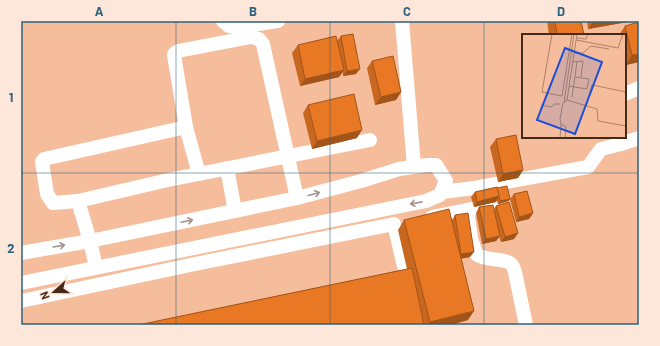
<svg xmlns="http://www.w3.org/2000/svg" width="660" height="346" viewBox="0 0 660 346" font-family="Barlow,sans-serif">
  <rect width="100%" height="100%" fill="#f6bd9c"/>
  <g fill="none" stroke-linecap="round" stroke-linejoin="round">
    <g stroke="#fff" stroke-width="14">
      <polyline points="223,21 229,26 238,27 278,21"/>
      <polyline points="402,21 414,166"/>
      <polyline points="625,94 639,88"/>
      <polyline points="186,127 44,159 42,162 47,194 53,203 78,201 168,180 370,140"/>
      <polyline points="621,144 639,138"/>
      <polyline points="227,168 235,211"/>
      <polyline points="199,174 186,127 174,55 175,53 178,51 251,37 259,39 263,44 297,198"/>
      <polyline points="442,192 474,188 588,167 601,149 621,144 618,137"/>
      <polyline points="78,201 90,241 96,267"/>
      <path d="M467 210 471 238 476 254C485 261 503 258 510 263 513 265 514 269 515 272L526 325"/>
      <polyline points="432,217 491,205"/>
      <polyline points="21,253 90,241 297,198 361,181 399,169 427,165 436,165 446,181 440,195 426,201 21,283"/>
      <polyline points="21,301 195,264 394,224 418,325"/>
    </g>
  </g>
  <g fill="#c8671f">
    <polygon points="547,21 581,21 584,35 549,35"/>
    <polygon points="587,21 633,21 588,29"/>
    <polygon points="625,26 639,62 626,65 625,62 625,35 619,35"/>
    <polygon points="341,36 356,74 343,76 343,72 339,77 300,86 292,53 298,45 337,41"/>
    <polygon points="372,61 401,92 396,100 375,105 367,68"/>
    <polygon points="308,105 357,138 312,149 303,113"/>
    <polygon points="496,139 523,170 518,178 498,182 490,147"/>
    <polygon points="497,188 510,199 508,201 498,204 497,200 496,202 474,207 471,197 475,192"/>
    <polygon points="514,194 533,213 529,219 516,222 510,199"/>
    <polygon points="496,206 518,233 514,239 501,242 499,236 496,241 482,244 476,213 479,207 494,209"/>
    <polygon points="455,215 470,257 461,259 468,320 450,325 138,325 407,269 398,230 404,220 452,220"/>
  </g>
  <g fill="#a25419">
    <polygon points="594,21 633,21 588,29"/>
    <polygon points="639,54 639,62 626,65 632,55"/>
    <polygon points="360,69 356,74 343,76 347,71"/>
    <polygon points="344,70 339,77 300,86 305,79"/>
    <polygon points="401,92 396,100 375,105 381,97"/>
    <polygon points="362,130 357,138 312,149 317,141"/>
    <polygon points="523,170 518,178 498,182 503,174"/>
    <polygon points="499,196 496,202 474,207 477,202"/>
    <polygon points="510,199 508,201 498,204 500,201"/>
    <polygon points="533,213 529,219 516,222 519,217"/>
    <polygon points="518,233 514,239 501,242 505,237"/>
    <polygon points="500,236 496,241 482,244 486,239"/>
    <polygon points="474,252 470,257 457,259 461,254"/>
    <polygon points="474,311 468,320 450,325 428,325 430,322"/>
  </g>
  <g fill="#e87824" stroke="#a25419">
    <polygon points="555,21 581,21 584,35 557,35"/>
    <polygon points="639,22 639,54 632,55 625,26"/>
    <polygon points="353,34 360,69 347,71 341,36"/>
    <polygon points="336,36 344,70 305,79 298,45"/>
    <polygon points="393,56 401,92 381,97 372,61"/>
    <polygon points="354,94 362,130 317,141 308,105"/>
    <polygon points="516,135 523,170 503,174 496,139"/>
    <polygon points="507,186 510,199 500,201 497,188"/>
    <polygon points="497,187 499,196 477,202 475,192"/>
    <polygon points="527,191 533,213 519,217 514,194"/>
    <polygon points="509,202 518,233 505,237 496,206"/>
    <polygon points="493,205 500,236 486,239 479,207"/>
    <polygon points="449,209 474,311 430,322 404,220"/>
    <polygon points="468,213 474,252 461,254 455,215"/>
    <polygon points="412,268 424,325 138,325"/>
  </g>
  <defs><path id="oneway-shaft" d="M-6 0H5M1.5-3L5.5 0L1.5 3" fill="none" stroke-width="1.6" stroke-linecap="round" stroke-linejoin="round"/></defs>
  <g stroke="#a2948c">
    <use href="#oneway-shaft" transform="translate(314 194) rotate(-15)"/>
    <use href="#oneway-shaft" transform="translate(416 203) rotate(169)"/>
    <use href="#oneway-shaft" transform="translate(187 221) rotate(-12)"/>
    <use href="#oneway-shaft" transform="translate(59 246) rotate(-10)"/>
  </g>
  <path fill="none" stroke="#2b627d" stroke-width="1" stroke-opacity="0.55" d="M176 21V325M330 21V325M484 21V325M21 173H639"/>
  <g transform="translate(522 34)">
    <rect width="104" height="104" fill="#f6bd9c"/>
    <path fill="none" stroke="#af8268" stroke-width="1" d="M30 0 20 58 40 62 50 0M52 0 42 69 45 66 55 0M55 4 64 5 66 0M54 6 96 14 101 0M52 19H61L69 12 87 15M50 28 61 27 59 43M47 52 65 55 67 45 53 43M50 63 55 28M45 66 75 75 76 87 104 92M41 69 38 85 39 90 44 93 43 104M19 71 29 73 33 70H38M64 72 70 51 104 58M38 104 39 90"/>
    <path fill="#1d4ed8" fill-opacity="0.15" stroke="#1d4ed8" stroke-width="2" d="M43 14 80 28 53 100 15 86Z"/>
    <rect width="104" height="104" fill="none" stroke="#452a19" stroke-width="2"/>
  </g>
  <rect width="660" height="346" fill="none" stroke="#fde7da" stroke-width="44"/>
  <g transform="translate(54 292) rotate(249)" stroke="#fde7da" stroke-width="3" paint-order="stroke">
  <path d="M0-3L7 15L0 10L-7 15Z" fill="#452a19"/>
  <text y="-6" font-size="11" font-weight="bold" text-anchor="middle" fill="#452a19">N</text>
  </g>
  <rect x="22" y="22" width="616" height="302" fill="none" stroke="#2b627d" stroke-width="1.5"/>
  <g font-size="13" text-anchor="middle" font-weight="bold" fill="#2b627d">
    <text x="99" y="16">A</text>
    <text x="253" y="16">B</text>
    <text x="407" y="16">C</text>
    <text x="561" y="16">D</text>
    <text x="11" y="102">1</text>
    <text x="11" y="253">2</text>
  </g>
</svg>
